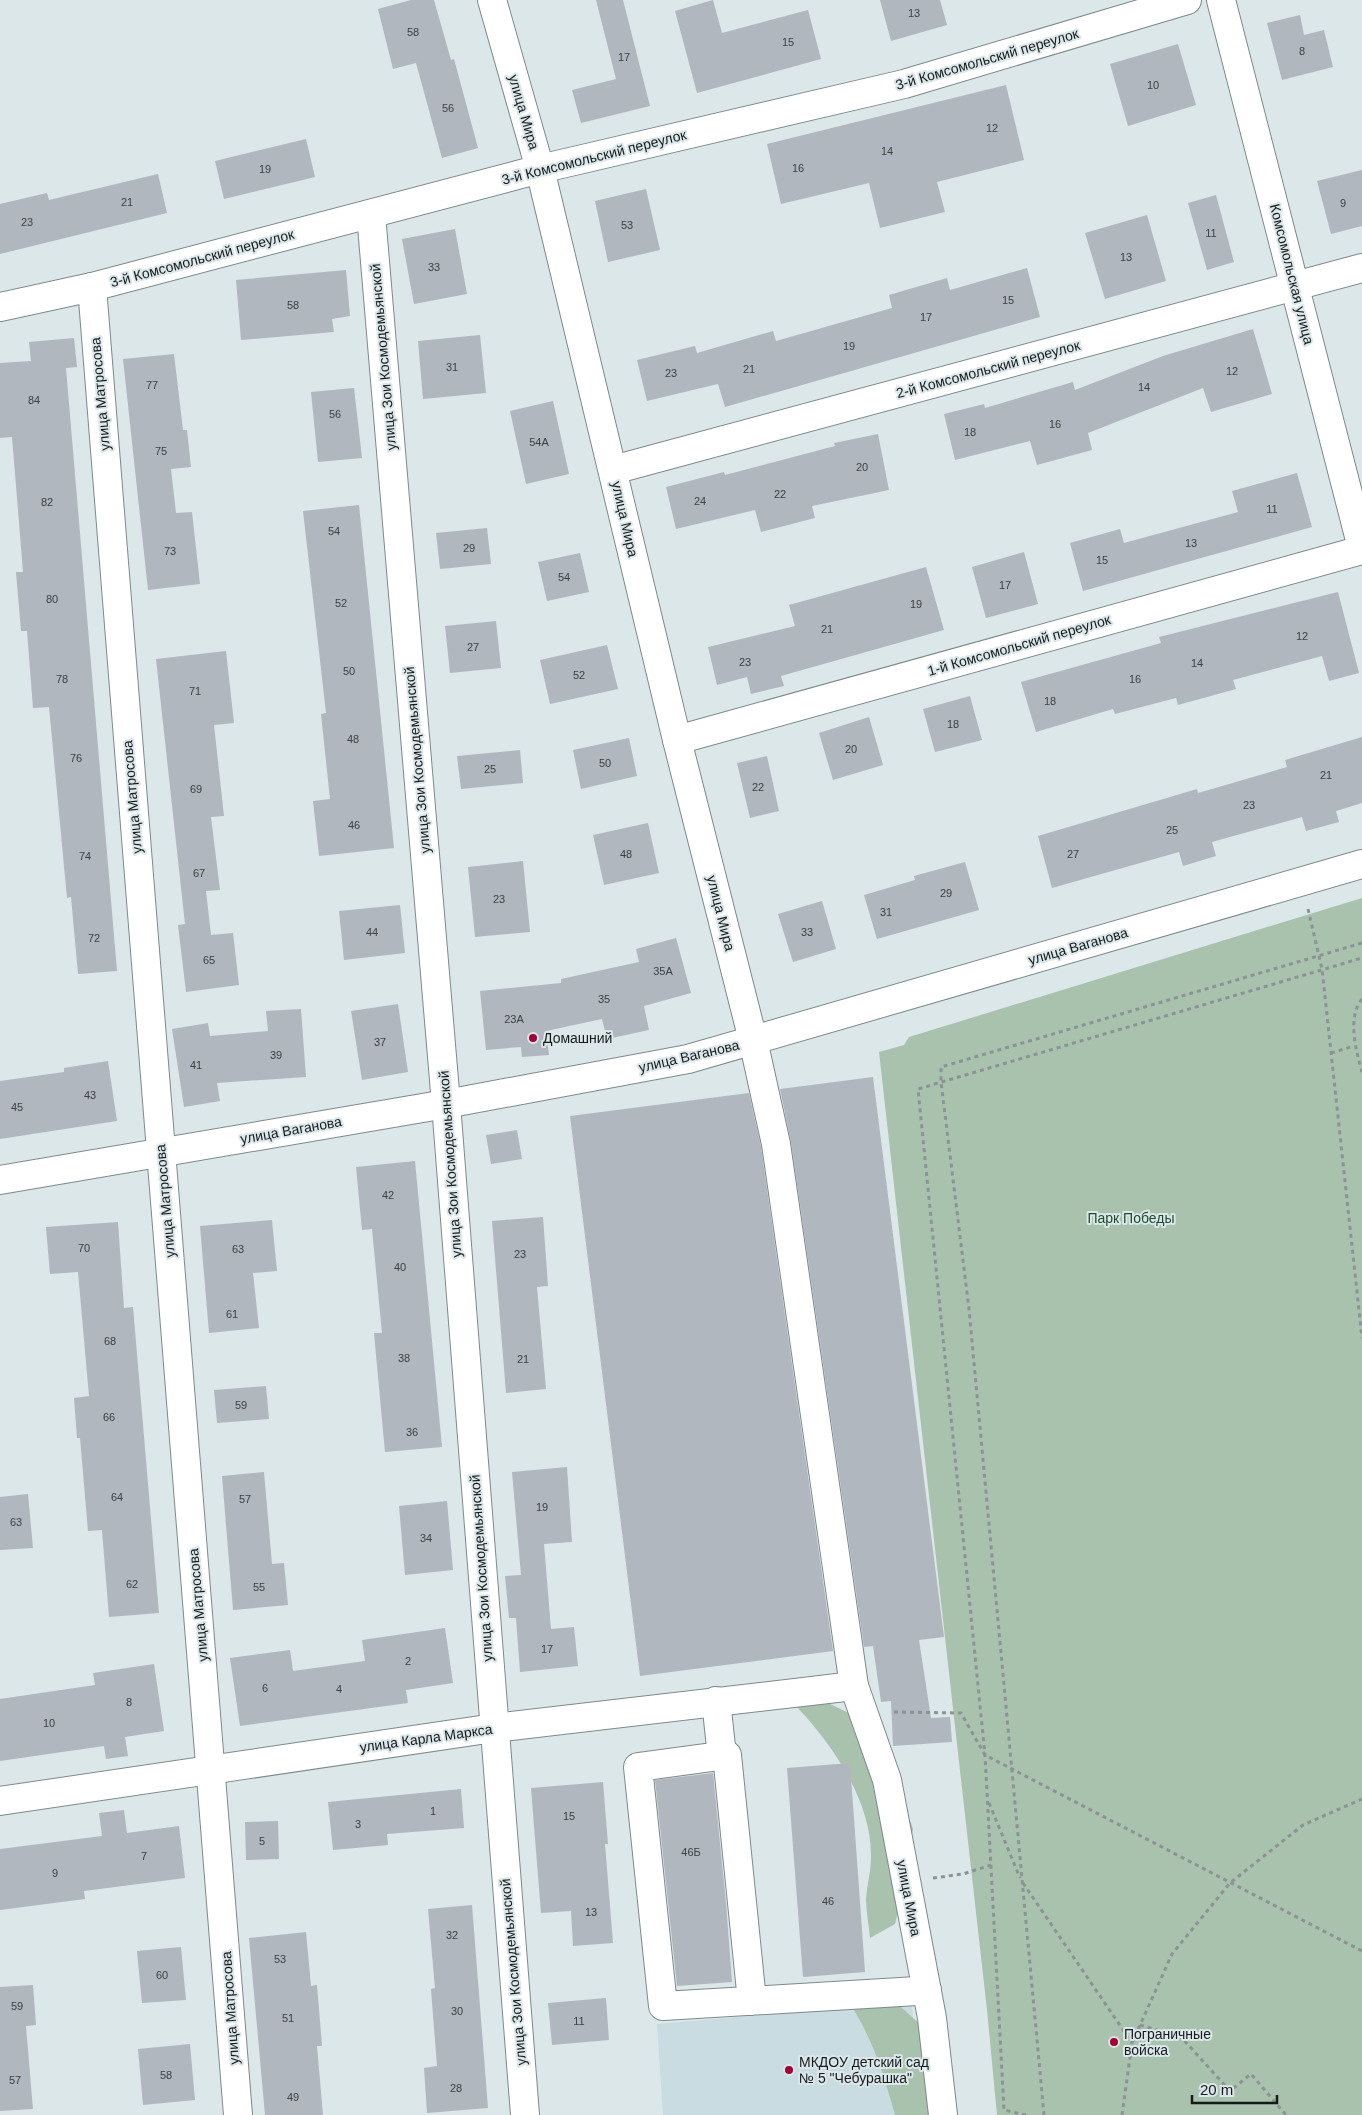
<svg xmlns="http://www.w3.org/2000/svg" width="1362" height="2115" viewBox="0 0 1362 2115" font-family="Arial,sans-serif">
  <rect width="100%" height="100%" fill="#dce7ea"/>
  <polygon fill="#c8dce1" points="912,2002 921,2115 663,2115 657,2024"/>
  <g fill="#a9c2ad">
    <polygon points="1362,898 1362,2115 997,2115 987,2010 879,1052 904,1045 909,1037"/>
    <path d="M820 1699 861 1719 894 1774 913 1829 905 1884 895 1924 870 1938C869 1925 866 1912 866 1899 867 1885 871 1871 871 1857 872 1802 833 1745 796 1706Z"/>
    <path d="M885 1993 920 2024 949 2115H895C884 2075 872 2036 848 2001Z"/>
  </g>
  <g fill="#b0b7be">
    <polygon points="411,0 434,0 451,60 454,59 478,148 442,158 416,63 393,69 378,9"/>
    <polygon points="596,0 623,0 650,106 581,123 572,90 616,79"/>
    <polygon points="713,0 722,33 808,10 821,59 697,93 675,11"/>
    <polygon points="880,0 940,0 947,25 891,41"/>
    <polygon points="1300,15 1304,35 1324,30 1333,67 1282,80 1267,23"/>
    <polygon points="1178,44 1196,105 1128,126 1110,64"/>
    <polygon points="1006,85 1024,160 937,182 945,212 880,228 869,183 781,204 767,144"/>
    <polygon points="306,139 315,177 224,199 215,161"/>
    <polygon points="1362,170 1362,226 1331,234 1317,181"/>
    <polygon points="158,174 167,213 0,254 0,204 47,193 49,200"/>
    <polygon points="646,189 660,250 608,262 595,201"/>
    <polygon points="1216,195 1234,262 1207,270 1188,203"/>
    <polygon points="1147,215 1166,281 1105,299 1085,233"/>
    <polygon points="455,229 467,294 414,304 402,239"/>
    <polygon points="1027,268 1040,317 725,407 718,384 647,401 637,360 695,346 697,353 773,331 776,341 892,308 889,295 947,278 950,290"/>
    <polygon points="346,270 350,316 332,319 334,332 241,340 236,280"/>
    <polygon points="1253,329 1272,394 1211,412 1203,388 1088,433 1092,450 1037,465 1030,441 955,460 944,414 984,404 985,408 1073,382 1075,390 1163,356"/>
    <polygon points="480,335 486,393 423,399 418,341"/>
    <polygon points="74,338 77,367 66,368 117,971 78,974 71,897 67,898 49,707 33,708 27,631 21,631 16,572 23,572 12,437 0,438 0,363 31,361 29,342"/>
    <polygon points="174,354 183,430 187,430 191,467 171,469 176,513 192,512 200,584 148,590 123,359"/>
    <polygon points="354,388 362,458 318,462 311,392"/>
    <polygon points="553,401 569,474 526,484 510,411"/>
    <polygon points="878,434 889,490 812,506 815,518 761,532 755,510 676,529 666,487 724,472 725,475 835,446 834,443"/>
    <polygon points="1297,473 1312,527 1083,591 1070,543 1120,529 1124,543 1238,512 1232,491"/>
    <polygon points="359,505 394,848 319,856 313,801 330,799 321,714 326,713 303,511"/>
    <polygon points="487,528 491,564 440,569 436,533"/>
    <polygon points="1024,552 1038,604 986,618 972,567"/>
    <polygon points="580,553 589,592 547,601 538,562"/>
    <polygon points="926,567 944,630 781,676 784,686 751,694 747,677 717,685 708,647 795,626 789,605"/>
    <polygon points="1338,592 1359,673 1329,681 1322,656 1233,680 1236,689 1178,705 1176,698 1115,714 1113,709 1036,732 1021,682 1161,643 1159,637"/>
    <polygon points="496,621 501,668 450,673 445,626"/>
    <polygon points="607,645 618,689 550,704 540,660"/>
    <polygon points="226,651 234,723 214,725 224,816 211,817 220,890 206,891 211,935 233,933 239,985 186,992 178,925 185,924 156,659"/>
    <polygon points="970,696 982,740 935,752 923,709"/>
    <polygon points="869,717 883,765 833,780 819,733"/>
    <polygon points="1362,737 1362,803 1336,811 1339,822 1306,831 1302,817 1212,842 1216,856 1183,866 1179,852 1052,888 1038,836 1197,789 1198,793 1287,767 1285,760"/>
    <polygon points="629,738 637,776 581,789 573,750"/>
    <polygon points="520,750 523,783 461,789 457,756"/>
    <polygon points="767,756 779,811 750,818 737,763"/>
    <polygon points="648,823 659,873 604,885 593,835"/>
    <polygon points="523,861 530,932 475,937 468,867"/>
    <polygon points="965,862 979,910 877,939 864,895 915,880 914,876"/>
    <polygon points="822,901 836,949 793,962 778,914"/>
    <polygon points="400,905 405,953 344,960 339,911"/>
    <polygon points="676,938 691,993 644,1006 649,1030 607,1039 602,1019 546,1031 549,1055 522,1057 521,1047 486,1050 480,991 561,983 561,979 639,962 636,949"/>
    <polygon points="398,1004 408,1072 362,1080 351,1011"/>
    <polygon points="301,1009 306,1077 217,1083 220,1101 184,1107 172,1029 208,1023 210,1036 268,1031 266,1011"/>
    <polygon points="108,1061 117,1121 0,1139 0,1081 64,1072 64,1068"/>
    <polygon points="873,1077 944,1637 919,1640 931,1718 950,1717 952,1742 893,1746 891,1701 881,1702 873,1646 864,1647 791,1142 780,1089"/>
    <polygon points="749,1093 761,1147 833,1651 640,1676 570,1116"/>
    <polygon points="517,1130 522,1159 491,1164 486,1135"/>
    <polygon points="415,1161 442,1447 385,1452 374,1333 382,1333 372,1229 362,1230 356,1167"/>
    <polygon points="543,1217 548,1286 537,1287 546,1389 506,1393 492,1221"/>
    <polygon points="272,1220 277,1271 253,1273 259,1328 209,1333 200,1226"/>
    <polygon points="118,1222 124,1308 133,1307 159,1613 109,1617 102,1530 88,1531 80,1438 77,1438 74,1398 89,1396 78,1272 50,1274 46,1227"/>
    <polygon points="266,1386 269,1419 217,1423 214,1390"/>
    <polygon points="567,1467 572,1542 544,1544 551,1629 574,1627 578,1666 520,1672 516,1618 509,1618 505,1576 521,1575 512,1472"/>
    <polygon points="264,1472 272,1564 284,1563 288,1605 233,1610 222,1476"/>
    <polygon points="28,1494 33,1548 0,1550 0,1497"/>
    <polygon points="447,1501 453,1570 405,1575 399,1506"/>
    <polygon points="445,1628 453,1683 406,1690 408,1703 240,1726 230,1658 290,1650 293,1671 365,1661 362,1640"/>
    <polygon points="154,1664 164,1731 125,1737 128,1756 106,1759 104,1746 0,1761 0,1699 95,1685 93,1673"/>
    <polygon points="850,1763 865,1972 803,1977 787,1768"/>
    <polygon points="713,1773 726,1903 732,1982 677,1986 655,1780"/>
    <polygon points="603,1782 608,1844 605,1844 613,1943 573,1946 571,1911 541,1913 531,1788"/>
    <polygon points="461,1789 464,1828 387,1834 388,1845 333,1850 328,1802"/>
    <polygon points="124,1810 127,1833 179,1826 185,1878 84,1891 85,1899 0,1910 0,1849 102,1836 99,1813"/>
    <polygon points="278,1821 279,1859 246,1860 245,1822"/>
    <polygon points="472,1905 488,2108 427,2113 424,2068 437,2066 431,1989 435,1988 428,1909"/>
    <polygon points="306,1932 311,1986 317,1985 322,2046 317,2046 323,2115 265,2115 249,1938"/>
    <polygon points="181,1947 186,2000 142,2003 137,1951"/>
    <polygon points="33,1985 36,2025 26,2026 33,2109 0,2111 0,1987"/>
    <polygon points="606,1998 609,2040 552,2045 548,2003"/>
    <polygon points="190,2044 195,2100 143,2105 138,2049"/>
  </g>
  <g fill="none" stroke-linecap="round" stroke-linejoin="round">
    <defs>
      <g id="minor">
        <polyline points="492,0 540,169 677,740 753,1040 776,1144 854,1686 887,1780 932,2018 943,2115"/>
        <polyline points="1221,0 1362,548"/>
        <polyline points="371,214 446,1104 525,2115"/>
        <polyline points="92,287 238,2115"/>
        <polyline points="0,307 92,287 540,169 904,84 1187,0"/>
        <polyline points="613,470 1362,268"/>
        <polyline points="677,740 1362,550"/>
        <polyline points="0,1180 446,1104 688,1059 1362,864"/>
        <polyline points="716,1701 722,1756"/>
        <polyline points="0,1801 494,1728 854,1686"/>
        <polyline points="752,2001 727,1755 638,1767 663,2006 917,1991 927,1990"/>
      </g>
    </defs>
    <use href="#minor" stroke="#7e898b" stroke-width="30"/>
    <g stroke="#8b9395" stroke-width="3" stroke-dasharray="4 4" stroke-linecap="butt">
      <polyline points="1308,909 1322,969 1362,1338"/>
      <path d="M1362 999C1347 1017 1356 1051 1362 1072"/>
      <polyline points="1331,1053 1354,1046"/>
      <polyline points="894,1712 961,1713 985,1755 1362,1951"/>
      <polyline points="989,1803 1020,1878"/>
      <polyline points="933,1878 963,1874 991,1865"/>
      <polyline points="1023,1883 1132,2043"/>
      <polyline points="1140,2025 1181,2037 1230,2091 1251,2074 1286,2115"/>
      <polyline points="1026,2115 1004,2110 985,1755 918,1089 1362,958"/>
      <polyline points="1044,2115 969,1309 941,1082 941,1067 1362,943"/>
      <polyline points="1122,2115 1132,2043 1172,1954 1230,1883 1303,1825 1362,1799"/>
    </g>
    <use href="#minor" stroke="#fff" stroke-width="28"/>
  </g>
  <g fill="#a10136" stroke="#dce7ea" stroke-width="2">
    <circle cx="533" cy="1038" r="5"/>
    <circle cx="1114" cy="2042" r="5"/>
    <circle cx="789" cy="2070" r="5"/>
  </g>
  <g text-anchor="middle" stroke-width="4" stroke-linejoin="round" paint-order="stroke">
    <g font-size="11" fill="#3c4144">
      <text x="914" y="17">13</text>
      <text x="413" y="36">58</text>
      <text x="788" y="46">15</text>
      <text x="1302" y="55">8</text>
      <text x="624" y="61">17</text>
      <text x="1153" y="89">10</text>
      <text x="448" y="112">56</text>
      <text x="992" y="132">12</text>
      <text x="887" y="155">14</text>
      <text x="798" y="172">16</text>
      <text x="265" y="173">19</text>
      <text x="127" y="206">21</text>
      <text x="1343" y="207">9</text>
      <text x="27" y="226">23</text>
      <text x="627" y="229">53</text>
      <text x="1211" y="237">11</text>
      <text x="1126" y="261">13</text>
      <text x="434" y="271">33</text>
      <text x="1008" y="304">15</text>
      <text x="293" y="309">58</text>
      <text x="926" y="321">17</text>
      <text x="849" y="350">19</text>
      <text x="452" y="371">31</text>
      <text x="749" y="373">21</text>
      <text x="1232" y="375">12</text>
      <text x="671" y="377">23</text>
      <text x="152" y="389">77</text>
      <text x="1144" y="391">14</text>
      <text x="34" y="404">84</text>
      <text x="335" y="418">56</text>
      <text x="1055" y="428">16</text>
      <text x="970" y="436">18</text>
      <text x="539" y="446">54А</text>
      <text x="161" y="455">75</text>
      <text x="862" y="471">20</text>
      <text x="780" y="498">22</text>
      <text x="700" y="505">24</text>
      <text x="47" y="506">82</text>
      <text x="1272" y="513">11</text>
      <text x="334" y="535">54</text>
      <text x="1191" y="547">13</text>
      <text x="469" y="552">29</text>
      <text x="170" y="555">73</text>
      <text x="1102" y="564">15</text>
      <text x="564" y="581">54</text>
      <text x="1005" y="589">17</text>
      <text x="52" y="603">80</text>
      <text x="341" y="607">52</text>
      <text x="916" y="608">19</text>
      <text x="827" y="633">21</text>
      <text x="1302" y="640">12</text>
      <text x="473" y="651">27</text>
      <text x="745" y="666">23</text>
      <text x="1197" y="667">14</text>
      <text x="349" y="675">50</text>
      <text x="579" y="679">52</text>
      <text x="62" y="683">78</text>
      <text x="1135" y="683">16</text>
      <text x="195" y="695">71</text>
      <text x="1050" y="705">18</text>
      <text x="953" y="728">18</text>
      <text x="353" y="743">48</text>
      <text x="851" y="753">20</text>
      <text x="76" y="762">76</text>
      <text x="605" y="767">50</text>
      <text x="490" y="773">25</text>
      <text x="1326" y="779">21</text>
      <text x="758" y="791">22</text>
      <text x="196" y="793">69</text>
      <text x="1249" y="809">23</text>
      <text x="354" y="829">46</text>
      <text x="1172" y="834">25</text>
      <text x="626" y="858">48</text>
      <text x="1073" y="858">27</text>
      <text x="85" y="860">74</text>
      <text x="199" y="877">67</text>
      <text x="946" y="897">29</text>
      <text x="499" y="903">23</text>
      <text x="886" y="916">31</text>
      <text x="372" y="936">44</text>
      <text x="807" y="936">33</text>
      <text x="94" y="942">72</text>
      <text x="209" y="964">65</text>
      <text x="663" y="975">35А</text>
      <text x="604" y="1003">35</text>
      <text x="514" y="1023">23А</text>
      <text x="380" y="1046">37</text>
      <text x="276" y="1059">39</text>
      <text x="196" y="1069">41</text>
      <text x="90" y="1099">43</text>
      <text x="17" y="1111">45</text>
      <text x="388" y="1199">42</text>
      <text x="84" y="1252">70</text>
      <text x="238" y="1253">63</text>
      <text x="520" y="1258">23</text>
      <text x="400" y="1271">40</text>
      <text x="232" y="1318">61</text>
      <text x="110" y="1345">68</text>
      <text x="404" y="1362">38</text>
      <text x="523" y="1363">21</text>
      <text x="241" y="1409">59</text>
      <text x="109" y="1421">66</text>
      <text x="412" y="1436">36</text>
      <text x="117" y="1501">64</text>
      <text x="245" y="1503">57</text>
      <text x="542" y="1511">19</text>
      <text x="16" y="1526">63</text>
      <text x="426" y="1542">34</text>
      <text x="132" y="1588">62</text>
      <text x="259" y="1591">55</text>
      <text x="547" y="1653">17</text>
      <text x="408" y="1665">2</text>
      <text x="265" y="1692">6</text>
      <text x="339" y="1693">4</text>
      <text x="129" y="1706">8</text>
      <text x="49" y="1727">10</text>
      <text x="433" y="1815">1</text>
      <text x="569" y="1820">15</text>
      <text x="358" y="1828">3</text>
      <text x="262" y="1845">5</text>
      <text x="691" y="1856">46Б</text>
      <text x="144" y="1860">7</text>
      <text x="55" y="1877">9</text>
      <text x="828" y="1905">46</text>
      <text x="591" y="1916">13</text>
      <text x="452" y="1939">32</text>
      <text x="280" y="1963">53</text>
      <text x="162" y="1979">60</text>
      <text x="17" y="2010">59</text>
      <text x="457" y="2015">30</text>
      <text x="288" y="2022">51</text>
      <text x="579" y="2025">11</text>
      <text x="166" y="2079">58</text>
      <text x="15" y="2084">57</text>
      <text x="456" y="2092">28</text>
      <text x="293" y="2101">49</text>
    </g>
    <g font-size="14" fill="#161a1b" stroke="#dce7ea">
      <text transform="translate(987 59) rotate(-16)" y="5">3-й Комсомольский переулок</text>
      <text transform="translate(524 112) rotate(74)" y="5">улица Мира</text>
      <text transform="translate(594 157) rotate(-14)" y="5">3-й Комсомольский переулок</text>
      <text transform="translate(202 258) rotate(-15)" y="5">3-й Комсомольский переулок</text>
      <text transform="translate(1292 274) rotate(76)" y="5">Комсомольская улица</text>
      <text transform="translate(383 357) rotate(-95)" y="5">улица Зои Космодемьянской</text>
      <text transform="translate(988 369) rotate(-15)" y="5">2-й Комсомольский переулок</text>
      <text transform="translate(100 394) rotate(-95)" y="5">улица Матросова</text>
      <text transform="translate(625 519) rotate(77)" y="5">улица Мира</text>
      <text transform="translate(1019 645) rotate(-16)" y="5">1-й Комсомольский переулок</text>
      <text transform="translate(417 760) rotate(-95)" y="5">улица Зои Космодемьянской</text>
      <text transform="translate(132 797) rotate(-95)" y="5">улица Матросова</text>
      <text transform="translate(721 913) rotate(76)" y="5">улица Мира</text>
      <text transform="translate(1078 946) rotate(-16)" y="5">улица Ваганова</text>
      <text transform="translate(689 1056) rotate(-13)" y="5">улица Ваганова</text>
      <text transform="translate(291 1130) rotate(-10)" y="5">улица Ваганова</text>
      <text transform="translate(450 1164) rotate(-94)" y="5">улица Зои Космодемьянской</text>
      <text transform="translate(165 1201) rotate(-95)" y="5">улица Матросова</text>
      <text transform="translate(481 1568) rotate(-94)" y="5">улица Зои Космодемьянской</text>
      <text transform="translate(198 1605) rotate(-95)" y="5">улица Матросова</text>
      <text transform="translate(426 1738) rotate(-8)" y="5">улица Карла Маркса</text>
      <text transform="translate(909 1898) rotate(79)" y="5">улица Мира</text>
      <text transform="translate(513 1972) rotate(-95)" y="5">улица Зои Космодемьянской</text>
      <text transform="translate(230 2008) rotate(-94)" y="5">улица Матросова</text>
    </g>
    <g font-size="14" fill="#161a1b" stroke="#dce7ea" text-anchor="start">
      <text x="543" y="1043">Домашний</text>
      <text x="1124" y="2039">Пограничные<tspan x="1124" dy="16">войска</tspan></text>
      <text x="799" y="2067">МКДОУ детский сад<tspan x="799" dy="16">№ 5 "Чебурашка"</tspan></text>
    </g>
    <g font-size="14" fill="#1b4e2b" stroke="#dce7ea">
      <text x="1131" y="1223">Парк Победы</text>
    </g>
  </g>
  <path d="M1192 2095v8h85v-8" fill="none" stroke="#161a1b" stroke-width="2.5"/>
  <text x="1200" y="2095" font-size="15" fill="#161a1b" stroke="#dce7ea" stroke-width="4" paint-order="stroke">20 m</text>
</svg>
